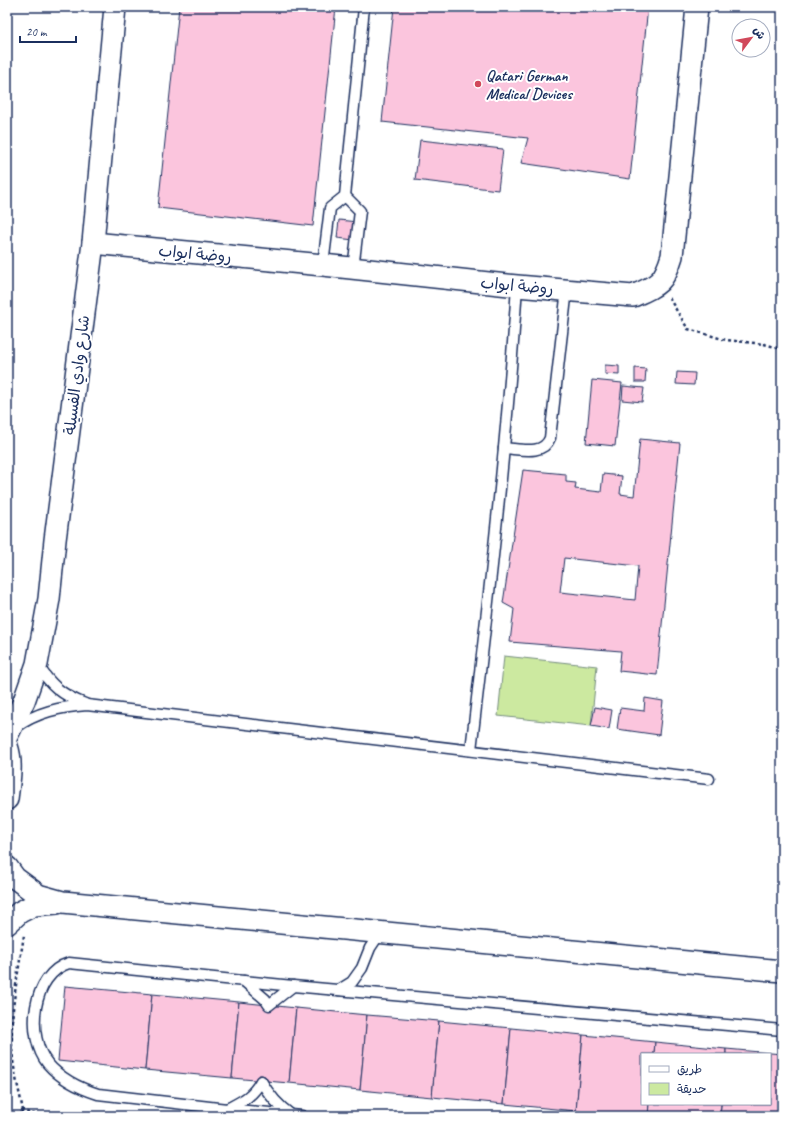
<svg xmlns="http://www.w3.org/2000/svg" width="789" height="1123" viewBox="0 0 789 1123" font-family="Caveat,'Playpen Sans Arabic',sans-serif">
  <rect width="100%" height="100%" fill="#fff"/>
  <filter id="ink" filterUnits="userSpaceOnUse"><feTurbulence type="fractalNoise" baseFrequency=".025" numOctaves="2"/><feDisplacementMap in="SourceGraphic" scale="8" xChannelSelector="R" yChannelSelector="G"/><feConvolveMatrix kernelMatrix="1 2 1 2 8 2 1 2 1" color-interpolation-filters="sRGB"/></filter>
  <g filter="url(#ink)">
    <polygon fill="#cce9a0" stroke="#748c7f" points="504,656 597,666 591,726 498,716"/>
    <g fill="#fbc5dd" stroke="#1b2f5e" fill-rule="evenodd">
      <polygon points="179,7 336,7 313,226 158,208"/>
      <polygon points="394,7 648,7 630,179 521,163 528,138 382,122"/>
      <polygon points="420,140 503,149 498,190 415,180"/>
      <polygon points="339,220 357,222 354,240 337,238"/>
      <polygon points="605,365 619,366 619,375 605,374"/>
      <polygon points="635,368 646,369 645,382 635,382"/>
      <polygon points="677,372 695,373 694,385 676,384"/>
      <polygon points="592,380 622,383 615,446 586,443"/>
      <polygon points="623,386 644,388 642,402 622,400"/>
      <path d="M640 439 680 443 657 675 619 671 621 651 510 642 514 609 503 603 523 470 566 474V482L576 483 575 489 601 492 603 474 622 476 620 494 634 496ZM564 558 638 566 635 600 560 592Z"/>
      <polygon points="645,698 663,701 659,735 617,729 620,708 644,711"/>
      <polygon points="595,707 612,710 609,729 591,726"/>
      <polygon points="65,986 152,994 145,1070 58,1061"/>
      <polygon points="152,994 239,1002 232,1078 145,1070"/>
      <polygon points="239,1002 296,1008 289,1083 232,1078"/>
      <polygon points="296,1008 367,1015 360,1090 289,1083"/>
      <polygon points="367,1015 439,1021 432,1097 360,1090"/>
      <polygon points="439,1021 511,1028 504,1104 432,1097"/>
      <polygon points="511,1028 583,1035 576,1111 504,1104"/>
      <polygon points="583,1035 655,1042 654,1054 642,1054 642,1104 649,1104 648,1116 629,1116 576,1111"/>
      <polygon points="655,1042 726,1049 726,1054 654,1054"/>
      <polygon points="726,1049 782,1054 782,1116 720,1116 721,1104 770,1104 770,1054 726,1054"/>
      <polygon points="649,1104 721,1104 720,1116 648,1116"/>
    </g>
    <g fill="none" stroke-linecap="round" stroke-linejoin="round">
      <defs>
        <g id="service">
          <polyline points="345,196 360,211 353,269"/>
          <polyline points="323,265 330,208 345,196 364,7"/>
          <path d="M504 448C520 449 543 456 550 438L567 289"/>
          <path d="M37 664C50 685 62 695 85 704"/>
          <path d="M15 728C36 712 61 707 87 705L709 779"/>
          <path d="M471 750C489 596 507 441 517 286"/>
          <polyline points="244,981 265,999 269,1005 293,986"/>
          <polyline points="339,990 352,982 362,968 370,948 380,933"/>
          <path d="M261 1081C269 1095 277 1105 290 1114"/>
          <path d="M227 1109C242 1101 252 1097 261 1081"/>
          <path d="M302 1116 227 1109 98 1094C79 1088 61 1079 48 1064 25 1036 32 974 69 963L293 986 782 1030"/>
        </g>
        <g id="minor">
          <path d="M93 243 323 265 517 286 633 296C658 285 664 283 672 256L697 7"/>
          <polyline points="7,736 24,701 37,664 49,599 55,540 93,243 115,7"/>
          <path d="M7 746C13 763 9 782 7 799"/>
          <polyline points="7,867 15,878 38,895 63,902 782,971"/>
          <polyline points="7,924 20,912 34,905 57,903"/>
        </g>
      </defs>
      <use href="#service" stroke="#1b2f5e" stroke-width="13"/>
      <use href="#minor" stroke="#1b2f5e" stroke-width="24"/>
      <g stroke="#1b2f5e" stroke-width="2.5" stroke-dasharray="3 3" stroke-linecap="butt">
        <polyline points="669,298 688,329 726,340 764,344 782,349"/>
        <path d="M23 1111C20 1094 15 1077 13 1060 8 1019 18 975 24 935"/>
        <polyline points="16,1116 23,1111 42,1116"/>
      </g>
      <use href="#service" stroke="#fff" stroke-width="10"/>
      <use href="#minor" stroke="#fff" stroke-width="21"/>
    </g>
  </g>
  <circle fill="#d1495b" stroke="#fff" stroke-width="1.5" cx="478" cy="84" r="4"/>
  <g text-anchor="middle" stroke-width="4" stroke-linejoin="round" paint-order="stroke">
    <g font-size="16" font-weight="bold" fill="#1b2f5e" stroke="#fff" text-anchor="start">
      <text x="486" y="81">Qatari German<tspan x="486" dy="18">Medical Devices</tspan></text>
    </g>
    <g font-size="16" fill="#1b2f5e" stroke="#fff">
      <text transform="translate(195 253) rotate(5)" y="6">روضة ابواب</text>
      <text transform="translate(517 285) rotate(5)" y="6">روضة ابواب</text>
      <text transform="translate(76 375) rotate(-83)" y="6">شارع وادي الفسيلة</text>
    </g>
  </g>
  <rect width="789" height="1123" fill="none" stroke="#fff" stroke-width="24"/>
  <rect x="12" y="12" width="765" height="1099" fill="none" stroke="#1b2f5e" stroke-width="1.5" filter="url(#ink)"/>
  <rect x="641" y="1053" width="130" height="52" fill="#ffffff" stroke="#a4acbf"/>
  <rect x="649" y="1066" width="20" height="6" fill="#ffffff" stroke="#a4acbf"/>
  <text x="677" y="1073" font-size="12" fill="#1b2f5e">طريق</text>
  <rect x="649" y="1083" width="20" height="12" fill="#cce9a0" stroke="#a4acbf"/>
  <text x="677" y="1093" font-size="12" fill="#1b2f5e">حديقة</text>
  <g transform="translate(751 38) rotate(58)"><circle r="19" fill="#ffffff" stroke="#a4acbf"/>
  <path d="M0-3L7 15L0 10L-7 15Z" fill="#d1495b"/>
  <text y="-6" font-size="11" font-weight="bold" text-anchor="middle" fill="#1b2f5e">ش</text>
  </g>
  <path d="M20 36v6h56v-6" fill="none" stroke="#1b2f5e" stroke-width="2"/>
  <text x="26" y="36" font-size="12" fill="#1b2f5e" stroke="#ffffff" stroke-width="3" paint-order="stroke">20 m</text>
</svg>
